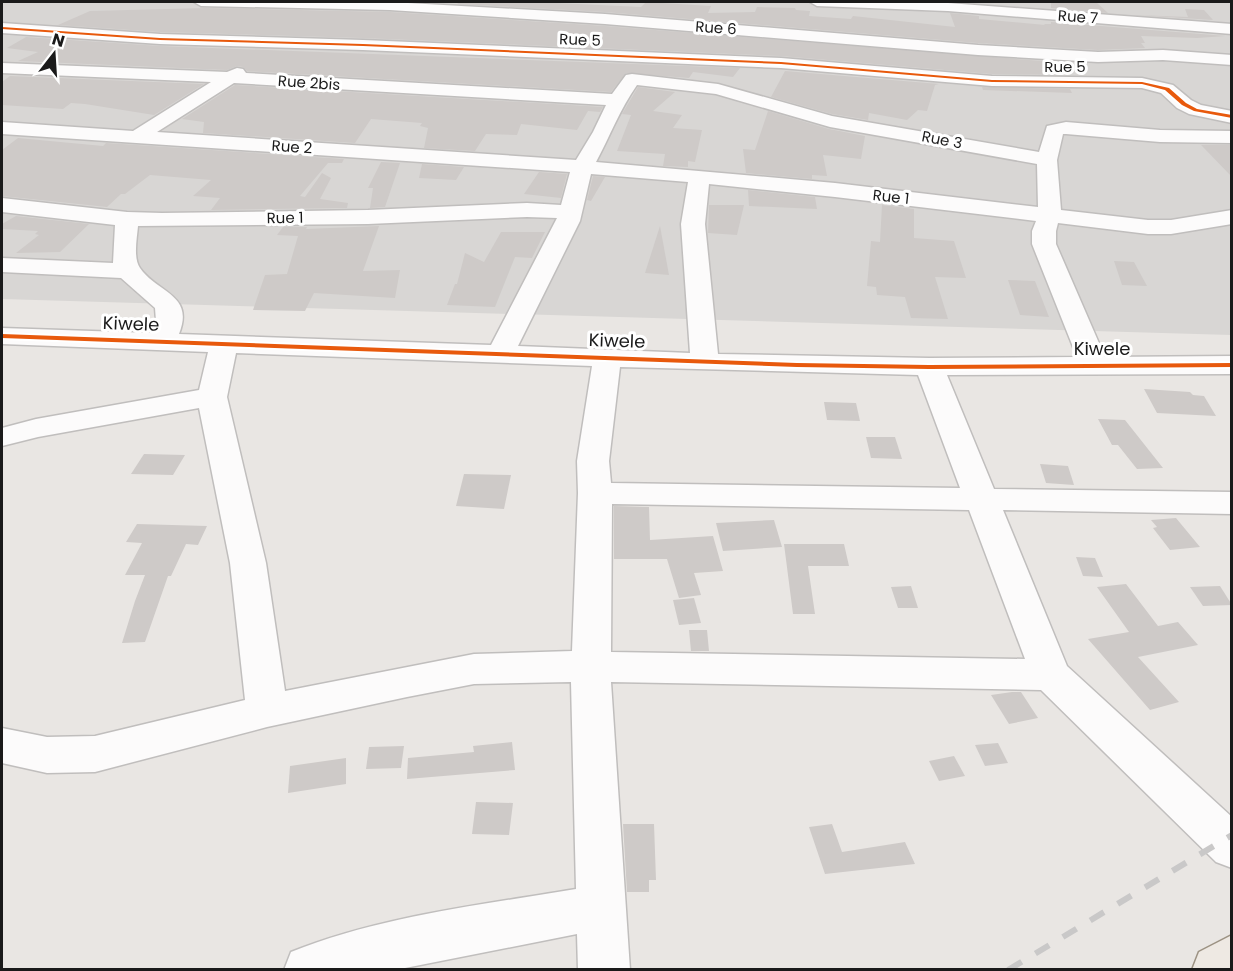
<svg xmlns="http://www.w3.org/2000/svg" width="1233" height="971" viewBox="0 0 1233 971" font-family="Poppins,sans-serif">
  <rect width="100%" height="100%" fill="#e9e6e3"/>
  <polygon fill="#d8d6d4" points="2,2 1231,2 1231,335 2,299"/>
  <g fill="#cecac8">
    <polygon points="460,2 535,2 641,7 646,2 711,6 708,13 755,12 757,7 795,8 796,10 810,11 809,16 851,19 853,16 955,27 950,13 979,16 979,19 1045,25 1044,24 1051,24 1051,22 1226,36 1197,38 1141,36 1145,43 1141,43 1145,48 1098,50 978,43 605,12 457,4"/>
    <polygon points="1051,2 1097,3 1108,13 1051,8"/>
    <polygon points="206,8 390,12 605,26 1055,62 1062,75 992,74 781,56 363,38 160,32 58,25 90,11"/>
    <polygon points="1185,9 1204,10 1213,20 1136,15 1188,17"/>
    <polygon points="26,37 160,46 740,68 733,77 693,72 689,78 626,73 611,92 247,71 243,67 237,66 227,70 18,61 38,52 7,48"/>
    <polygon points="785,71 939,84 935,85 927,111 918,110 907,120 869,113 868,120 832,114 771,97"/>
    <polygon points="10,76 204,84 154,115 85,104 71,103 63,109 2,105 2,82"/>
    <polygon points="235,85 603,107 600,112 588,111 577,130 521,124 517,135 486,134 475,151 424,148 428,128 420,126 422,123 371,119 355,143 203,133 204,122 182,119"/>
    <polygon points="638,87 675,92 653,111 682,115 673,128 702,130 695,162 688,161 688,167 663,166 665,154 617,151 631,115 622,114"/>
    <polygon points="982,87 1070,89 1072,93 983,90"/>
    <polygon points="768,111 829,129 865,136 861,159 823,155 827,176 812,175 812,179 746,173 743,149 755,150"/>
    <polygon points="18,138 103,146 106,143 344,159 342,163 328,163 300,196 305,197 322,173 331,178 320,199 348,203 347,208 211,210 220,198 193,196 211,180 150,175 125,194 121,194 107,207 2,196 2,150"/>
    <polygon points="1201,145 1232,145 1232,177"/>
    <polygon points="381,162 400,163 385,207 370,208 373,188 368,188"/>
    <polygon points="422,164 464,167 456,180 419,178"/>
    <polygon points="539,172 567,174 561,198 524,194"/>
    <polygon points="593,176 605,177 591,201 587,200"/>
    <polygon points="748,190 815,197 817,209 749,206"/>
    <polygon points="709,205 744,205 737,235 708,233"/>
    <polygon points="882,205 914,209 914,238 954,241 966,278 935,277 948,319 911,318 905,297 877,295 876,287 867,286 871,241 880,242"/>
    <polygon points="16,216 89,224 60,252 16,253 39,235 35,234 38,231 2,229 2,224"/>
    <polygon points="379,226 363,271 400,270 395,298 314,293 305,311 253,310 265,275 287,274 298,236 277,235 283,227 307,227 306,229"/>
    <polygon points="660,226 669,275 645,273"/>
    <polygon points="501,232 545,232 532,258 515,257 495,307 447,305 455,284 457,284 465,253 484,262"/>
    <polygon points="1114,261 1134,262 1147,286 1122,285"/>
    <polygon points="1008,280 1035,281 1049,317 1020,315"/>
    <polygon points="1144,389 1190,392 1193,395 1204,396 1216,416 1157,413"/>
    <polygon points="824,402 856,403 860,421 827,420"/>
    <polygon points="1098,419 1125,420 1163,468 1137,469 1118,445 1112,445"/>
    <polygon points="866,437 895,437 902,459 871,458"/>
    <polygon points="144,454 185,455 173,475 131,474"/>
    <polygon points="1040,464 1068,466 1074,485 1046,483"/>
    <polygon points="464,474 511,475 504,509 456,506"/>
    <polygon points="614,506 649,507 650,540 713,536 723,571 694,573 701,595 679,598 667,559 614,559"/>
    <polygon points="1176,518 1200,547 1170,550 1153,528 1157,527 1151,520"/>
    <polygon points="774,520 782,547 723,551 716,523"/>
    <polygon points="137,524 207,526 198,545 186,544 171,576 168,576 145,642 122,643 135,601 145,575 125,575 142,543 126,542"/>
    <polygon points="784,544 844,544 849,566 808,566 815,614 793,614"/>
    <polygon points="1076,557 1095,558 1103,577 1083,576"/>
    <polygon points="1126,584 1158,626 1178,622 1198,645 1138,657 1179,702 1150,710 1088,639 1129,632 1097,587"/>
    <polygon points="911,586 918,608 898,608 891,587"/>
    <polygon points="1220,586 1232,605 1203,606 1190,587"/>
    <polygon points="694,598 701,623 679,625 673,600"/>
    <polygon points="689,630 707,630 709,651 691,651"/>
    <polygon points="1012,692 1021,692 1038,718 1009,724 991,695"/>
    <polygon points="512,742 515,770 407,779 408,758 474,752 473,746"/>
    <polygon points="998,743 1008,763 985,766 975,745"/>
    <polygon points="404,746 401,768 366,769 369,747"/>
    <polygon points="954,756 965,776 939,781 929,761"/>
    <polygon points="346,758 346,784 288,793 290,766"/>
    <polygon points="476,802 513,803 509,835 472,834"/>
    <polygon points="623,824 654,824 656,880 649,880 649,892 627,892"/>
    <polygon points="832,824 842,852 905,842 915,864 825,874 809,827"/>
  </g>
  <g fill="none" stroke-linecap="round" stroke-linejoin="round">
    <defs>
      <g id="minor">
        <polygon points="194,2 390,2 605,14 978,45 1098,52 1163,50 1232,55 1232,65 1163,60 1098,62 978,55 605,24 390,10 201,6"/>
        <polygon points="810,2 948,3 1232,24 1232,34 948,11 817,6"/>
        <polygon points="2,23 160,34 363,40 781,58 992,76 1142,78 1173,85 1191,100 1201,105 1232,111 1232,123 1189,114 1177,108 1161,93 1142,88 992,86 781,68 363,50 160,44 2,33"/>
        <path d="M2 63 227 72 237 68 243 69 246 73 612 94 626 75 632 74 718 84 832 116 1039 152 1047 126 1066 122 1160 130 1232 131V143L1160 142 1066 134H1063L1057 160 1061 210 1148 220H1171L1232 210V224L1171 234H1148L1058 223 1056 231V244L1105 357 1232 356V374L947 375 994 489 1232 492V514L1003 510 1067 666 1232 817V868L1216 862 1041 690 611 682 630 970H578L577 934 395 970H284L291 952C381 916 481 905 576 889L571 682 474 684 407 697 267 727 95 772 47 773 2 763V728L47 737 95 736 245 700 230 563 199 408 38 437 2 446V428L36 419 199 390 208 352 2 344V328L152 333 156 321 155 308 121 278 2 272V258L113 263 115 225 2 212V198L127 212 162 213 368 210 527 203 561 205 570 172 2 134V122L133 131 211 82 2 73ZM234 83 606 105 593 132 576 160 157 132ZM637 85 716 94 830 127 1037 164 1038 207 835 183 596 162C610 136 620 109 637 85ZM591 174 688 182 681 224 690 353 518 346 580 221ZM709 184 835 197 1036 221 1032 231V244L1077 357 929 358 718 354 705 224ZM527 217 557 218 491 345 179 334C195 294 157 293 140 268 133 258 137 238 138 226L368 224ZM236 353 592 366 577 461 578 493 572 651 474 654 285 691 266 563 227 397ZM620 367 918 375 960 488 611 483 609 461ZM612 504 969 510 1025 659 611 652Z"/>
      </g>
      <polygon id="major" points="1232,935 1232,970 1192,970 1199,952"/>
    </defs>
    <use href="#minor" stroke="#c0bebd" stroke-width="3"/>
    <use href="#major" stroke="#9c9283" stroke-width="3"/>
    <use href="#minor" fill="#fcfbfb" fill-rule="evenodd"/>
    <use href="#major" fill="#eee9e3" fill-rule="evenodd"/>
    <polyline stroke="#c9c8c8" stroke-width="6" stroke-dasharray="16 16" stroke-linecap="butt" points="1008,970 1232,835"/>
    <defs>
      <g id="cycleway">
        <polygon points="2,27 160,38 363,44 781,62 992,80 1142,82 1169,88 1186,103 1197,109 1232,115 1232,118 1194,111 1182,105 1165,90 1142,84 992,82 781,64 363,46 160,40 2,29"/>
        <polygon points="2,334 797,363 929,365 1232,363 1232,367 929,369 797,367 2,338"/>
      </g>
    </defs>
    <use href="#cycleway" stroke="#fff" stroke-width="4"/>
    <use href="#cycleway" fill="#e8590c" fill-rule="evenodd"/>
  </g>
  <g text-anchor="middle" stroke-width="6" stroke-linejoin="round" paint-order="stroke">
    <g font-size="15" fill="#1a1a1a" stroke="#fff">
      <text transform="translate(1078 17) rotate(4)" y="5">Rue 7</text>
      <text transform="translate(716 28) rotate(4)" y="5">Rue 6</text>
      <text transform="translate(580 40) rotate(2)" y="5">Rue 5</text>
      <text x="1065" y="72">Rue 5</text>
      <text transform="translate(309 83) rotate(4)" y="5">Rue 2bis</text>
      <text transform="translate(942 140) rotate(11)" y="5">Rue 3</text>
      <text transform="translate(292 147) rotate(4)" y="5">Rue 2</text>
      <text transform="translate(891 197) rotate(6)" y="5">Rue 1</text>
      <text transform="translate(285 218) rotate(-1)" y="5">Rue 1</text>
    </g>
    <g font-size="18" fill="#1a1a1a" stroke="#fff">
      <text transform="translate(131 324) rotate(2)" y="6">Kiwele</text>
      <text transform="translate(617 341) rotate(2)" y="6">Kiwele</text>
      <text x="1102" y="355">Kiwele</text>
    </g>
  </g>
  <rect width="1233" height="971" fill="none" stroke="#1a1a1a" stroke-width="6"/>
  <g transform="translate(54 54) rotate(17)" stroke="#ffffff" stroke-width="4.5" paint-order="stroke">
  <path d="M0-4.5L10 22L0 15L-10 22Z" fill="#1a1a1a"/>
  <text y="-9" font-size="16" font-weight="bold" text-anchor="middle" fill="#1a1a1a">N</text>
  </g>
</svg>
